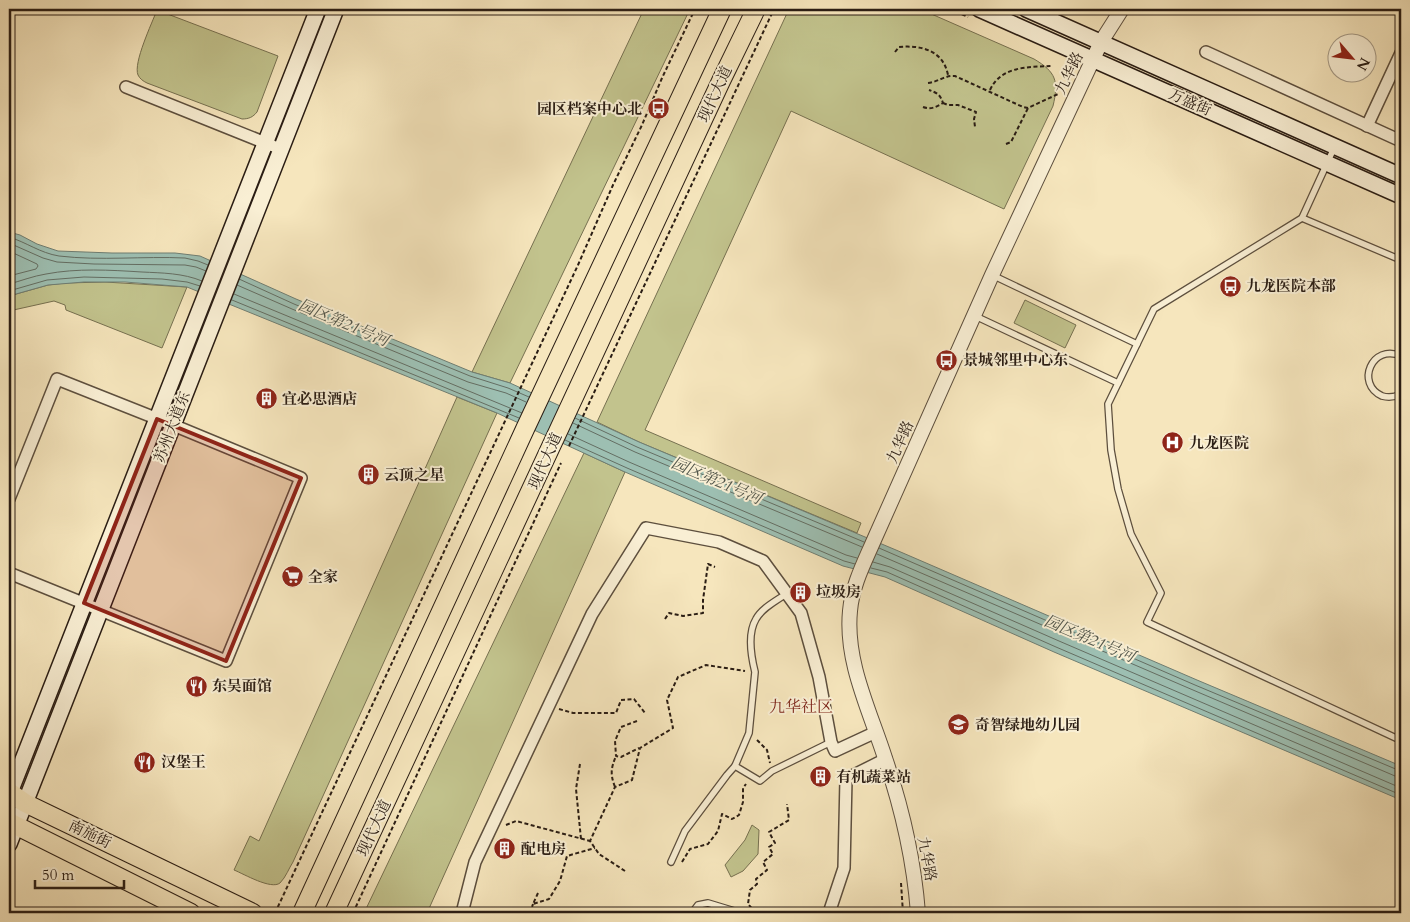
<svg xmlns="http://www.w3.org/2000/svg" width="1410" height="922" viewBox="0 0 1410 922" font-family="Cardo,'Noto Serif SC',serif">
  <rect width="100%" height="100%" fill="#f6e6bd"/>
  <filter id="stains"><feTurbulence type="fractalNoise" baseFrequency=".004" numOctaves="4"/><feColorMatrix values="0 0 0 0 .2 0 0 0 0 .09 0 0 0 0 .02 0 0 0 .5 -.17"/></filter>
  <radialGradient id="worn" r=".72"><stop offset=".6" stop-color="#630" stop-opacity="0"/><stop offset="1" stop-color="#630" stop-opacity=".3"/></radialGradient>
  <g fill="#c2c38d" stroke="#767050">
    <polygon points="644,9 690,9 510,383 472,372"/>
    <path d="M789 9H920L1034 59C1056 72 1059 81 1053 106L1004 209 791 111 645 430 861 523 857 533 639 442 597 422Z"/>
    <path d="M157 10 278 56 257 112C253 117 249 119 242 119L147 83C143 81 140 79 138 75 133 63 152 23 157 10Z"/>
    <polygon points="105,282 187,287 162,348 66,310 65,305 54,301 9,311 9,296 48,285 65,283"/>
    <polygon points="1025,300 1076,325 1065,348 1014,323"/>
    <path d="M457 397 497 413 293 862C289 868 286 877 280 883 271 890 244 874 234 870L250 836 259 841Z"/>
    <polygon points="584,453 625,472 427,913 364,913"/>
    <polygon points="752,825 759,830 758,854 743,871 731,877 725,865 745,840"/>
  </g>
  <polygon fill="#9dbfb2" stroke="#6f7e73" points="9,232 20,235 37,244 58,251 112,253 175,253 200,256 296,299 472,372 510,383 639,442 896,550 1197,680 1401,766 1401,800 1054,652 885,577 843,566 625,472 497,413 187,287 125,282 84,282 48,285 9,296"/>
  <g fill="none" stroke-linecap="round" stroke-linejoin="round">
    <g stroke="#646e63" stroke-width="1">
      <path d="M9 237C26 242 40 253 59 256 101 261 143 256 185 258L198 261 208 265"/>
      <polyline points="9,243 43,258 57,262 94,264 185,265 196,267 206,271"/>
      <polyline points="9,251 37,264 38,266 36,269 9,276"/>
      <polyline points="239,279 294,304 470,376 508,388 529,397"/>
      <path d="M9 284C21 281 33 276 46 274 77 268 110 270 142 272 162 273 183 273 202 281"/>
      <polyline points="237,285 292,309 468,382 506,393 526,402"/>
      <polyline points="9,291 47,280 84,277 162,279 187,282 200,286"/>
      <polyline points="234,294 522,413"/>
      <polyline points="232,300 519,418"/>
      <polyline points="575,418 637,447 864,542"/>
      <polyline points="573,423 635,452 862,547"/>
      <polyline points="568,434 629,462 846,555 857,558"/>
      <polyline points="565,440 627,468 844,561 855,564"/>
      <polyline points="879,548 1195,685 1398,770 1401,771"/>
      <polyline points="877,554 1193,690 1395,776 1401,777"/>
      <polyline points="873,562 890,567 1059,641 1401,788"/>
      <polyline points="871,568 887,572 1056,647 1401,795"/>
    </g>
    <defs>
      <g id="service">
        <polyline points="1334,148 1302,218 1154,309 1108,404 1111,450 1118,489 1131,534 1161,593 1147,622 1398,739 1401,733"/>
        <polyline points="1302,218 1401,260"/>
        <polyline points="992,275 1137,344"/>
        <polyline points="973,315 1118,383"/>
        <path d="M1401 356C1372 343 1355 384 1382 396 1389 398 1395 397 1401 394"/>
        <polyline points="1401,462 1401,461"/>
        <path d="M735 766 749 733 755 672C751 656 747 634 756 619 762 608 776 601 786 594"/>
        <polyline points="671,862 685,831 727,775 735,766 760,781 772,771 831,742"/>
        <polyline points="692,913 698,905 708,903 741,913"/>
      </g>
      <g id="minor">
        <polyline points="1206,52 1401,141"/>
        <polyline points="126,87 273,146"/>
        <polyline points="1367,126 1401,53"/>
        <polyline points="9,499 57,379 173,425 301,478 226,661 9,573"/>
        <polyline points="462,913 475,862 592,614 646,528 719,542 763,561 801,613 819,677 831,742 835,751 876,732"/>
        <polyline points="829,913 844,868 846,779 886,759"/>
      </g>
      <path id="tertiary" d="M918 913C914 861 902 808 885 758 870 711 845 662 850 611 852 586 864 563 874 540L992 275 1101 42 1122 9"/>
      <g id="secondary">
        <polyline points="979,9 1401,196"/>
        <polyline points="1026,9 1401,176"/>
        <polyline points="9,795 318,9"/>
        <polyline points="9,844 336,9"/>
      </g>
      <g id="primary">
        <polyline points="9,792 25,803 253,913"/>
        <polyline points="9,822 191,913"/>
        <polyline points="302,913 525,429 722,9"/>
        <polyline points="334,913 721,81 756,9"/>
      </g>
    </defs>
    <use href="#service" stroke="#5d4f3e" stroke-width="8"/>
    <use href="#minor" stroke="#5d4f3e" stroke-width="14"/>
    <use href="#tertiary" stroke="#5d4f3e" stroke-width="16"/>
    <use href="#secondary" stroke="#2a1d14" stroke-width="18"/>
    <use href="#primary" stroke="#2a1d14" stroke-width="20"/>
    <g stroke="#2a1d14" stroke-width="2" stroke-dasharray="4 2.5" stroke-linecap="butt">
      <polyline points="950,9 968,17"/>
      <path d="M895 52 899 47C921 45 943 50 948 75"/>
      <path d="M928 83C938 82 945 75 955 76L1023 107 1028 108 1058 94"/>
      <path d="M990 90C1001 66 1028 67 1051 66"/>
      <polyline points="943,103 948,105 958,105 976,112 974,119 975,127"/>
      <path d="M923 107C931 110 936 107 943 103 940 94 937 93 929 90"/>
      <polyline points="1006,144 1011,142 1028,108"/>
      <polyline points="569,446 774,9"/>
      <polyline points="665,619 669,613 683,616 703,613 703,600 708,564 715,567"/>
      <polyline points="559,709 573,713 616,713 621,700 634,699 645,713"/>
      <polyline points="637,721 621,727 615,741 616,756 621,757 639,748"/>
      <polyline points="757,740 767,750 770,763"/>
      <polyline points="580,764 576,789 581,839"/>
      <path d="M615 787C610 774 611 768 616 756"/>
      <polyline points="506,825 516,821 590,841"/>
      <polyline points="682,862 690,849 708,844 718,831 722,814 732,819 739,815 743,802 743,788 746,784"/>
      <polyline points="625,871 599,854 590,841 615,787 632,780 640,748 673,728 667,700 678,677 706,665 745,671"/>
      <polyline points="901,883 903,913"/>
      <polyline points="538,893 533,904 549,899 560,881 567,856 595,848"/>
      <polyline points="275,913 578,265 613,185 642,125 662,78 695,9"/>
      <polyline points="353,913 561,463"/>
      <polyline points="530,913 533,904"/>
      <polyline points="756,913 748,904 750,890 757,884 756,879 767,870 763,862 773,854 769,847 775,843 769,832 789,820 787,804"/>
    </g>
    <use href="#service" stroke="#f9efd4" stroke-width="5.5"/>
    <use href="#minor" stroke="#f9efd4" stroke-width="11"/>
    <use href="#tertiary" stroke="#f9efd4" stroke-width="14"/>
    <use href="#secondary" stroke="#f9efd4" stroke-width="15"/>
    <use href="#primary" stroke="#f6e6bd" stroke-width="18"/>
  </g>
  <path fill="#8f2418" fill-opacity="0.2" stroke="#8f2418" stroke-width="4" stroke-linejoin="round" d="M157 419 301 478 226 661 84 603Z"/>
  <defs>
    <symbol id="bus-disc" viewBox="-11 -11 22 22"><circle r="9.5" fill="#8f2418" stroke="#f9efd4"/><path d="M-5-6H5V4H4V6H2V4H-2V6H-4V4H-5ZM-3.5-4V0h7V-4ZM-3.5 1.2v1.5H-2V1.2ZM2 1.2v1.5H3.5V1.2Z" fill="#fff"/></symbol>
    <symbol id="building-disc" viewBox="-11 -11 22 22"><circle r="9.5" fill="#8f2418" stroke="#f9efd4"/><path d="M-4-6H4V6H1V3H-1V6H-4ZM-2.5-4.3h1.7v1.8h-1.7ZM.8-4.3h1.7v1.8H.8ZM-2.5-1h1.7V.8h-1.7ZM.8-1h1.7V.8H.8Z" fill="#fff"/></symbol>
    <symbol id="hospital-disc" viewBox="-11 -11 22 22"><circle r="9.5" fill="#8f2418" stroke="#f9efd4"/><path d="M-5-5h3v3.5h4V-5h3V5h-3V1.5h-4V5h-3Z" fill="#fff"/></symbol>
    <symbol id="supermarket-disc" viewBox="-11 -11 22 22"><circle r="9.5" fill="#8f2418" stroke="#f9efd4"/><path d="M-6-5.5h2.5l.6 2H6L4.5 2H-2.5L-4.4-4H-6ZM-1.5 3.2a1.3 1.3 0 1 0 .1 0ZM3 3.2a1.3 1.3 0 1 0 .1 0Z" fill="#fff"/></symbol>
    <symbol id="restaurant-disc" viewBox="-11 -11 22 22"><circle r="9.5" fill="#8f2418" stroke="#f9efd4"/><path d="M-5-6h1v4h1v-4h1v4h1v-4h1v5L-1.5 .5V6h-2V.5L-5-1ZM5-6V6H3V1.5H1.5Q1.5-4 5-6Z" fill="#fff"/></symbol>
    <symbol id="school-disc" viewBox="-11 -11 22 22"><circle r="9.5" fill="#8f2418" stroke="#f9efd4"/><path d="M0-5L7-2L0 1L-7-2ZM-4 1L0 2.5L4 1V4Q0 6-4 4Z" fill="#fff"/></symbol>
  </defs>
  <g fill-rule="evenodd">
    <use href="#bus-disc" x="646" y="96" width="25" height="25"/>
    <use href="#bus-disc" x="1218" y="274" width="25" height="25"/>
    <use href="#bus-disc" x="934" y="348" width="25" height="25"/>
    <use href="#building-disc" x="254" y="386" width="25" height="25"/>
    <use href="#hospital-disc" x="1160" y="430" width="25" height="25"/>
    <use href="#building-disc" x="356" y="462" width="25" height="25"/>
    <use href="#supermarket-disc" x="280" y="564" width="25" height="25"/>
    <use href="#building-disc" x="788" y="580" width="25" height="25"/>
    <use href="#restaurant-disc" x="184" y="674" width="25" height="25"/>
    <use href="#school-disc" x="946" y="712" width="25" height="25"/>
    <use href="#restaurant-disc" x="132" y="750" width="25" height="25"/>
    <use href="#building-disc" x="808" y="764" width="25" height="25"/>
    <use href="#building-disc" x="492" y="836" width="25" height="25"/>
  </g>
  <g text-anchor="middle" stroke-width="4" stroke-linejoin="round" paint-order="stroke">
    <g font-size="15" fill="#2a1d14" stroke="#f9efd4">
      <text transform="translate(1069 73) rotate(-64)" y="5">九华路</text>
      <text transform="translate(715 94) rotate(-65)" y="5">现代大道</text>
      <text transform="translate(1190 102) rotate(24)" y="5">万盛街</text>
      <text transform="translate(172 427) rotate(-69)" y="5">苏州大道东</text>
      <text transform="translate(900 442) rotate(-66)" y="5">九华路</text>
      <text transform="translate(545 461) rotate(-66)" y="5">现代大道</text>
      <text transform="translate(374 828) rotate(-65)" y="5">现代大道</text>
      <text transform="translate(90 834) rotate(26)" y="5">南施街</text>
      <text transform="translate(927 859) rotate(79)" y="5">九华路</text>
    </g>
    <g font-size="15" font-weight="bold" fill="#2a1d14" stroke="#f9efd4" text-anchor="start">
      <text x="642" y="114" text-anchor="end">园区档案中心北</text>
      <text x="1246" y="291">九龙医院本部</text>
      <text x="963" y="365">景城邻里中心东</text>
      <text x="282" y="404">宜必思酒店</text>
      <text x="1189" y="448">九龙医院</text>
      <text x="384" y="480">云顶之星</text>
      <text x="308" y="582">全家</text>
      <text x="816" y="597">垃圾房</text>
      <text x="212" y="691">东吴面馆</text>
      <text x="975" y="730">奇智绿地幼儿园</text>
      <text x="161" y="767">汉堡王</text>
      <text x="836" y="782">有机蔬菜站</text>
      <text x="521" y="854">配电房</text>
    </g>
    <g font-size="16" font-style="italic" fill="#52564b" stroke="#f9efd4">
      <text transform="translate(344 322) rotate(23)" y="6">园区第21号河</text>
      <text transform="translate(717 480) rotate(23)" y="6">园区第21号河</text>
      <text transform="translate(1090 638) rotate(23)" y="6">园区第21号河</text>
    </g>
    <g font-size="16" fill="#7a1f14" stroke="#f9efd4">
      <text x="801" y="712">九华社区</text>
    </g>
  </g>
  <rect width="1410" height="922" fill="none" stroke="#f6e6bd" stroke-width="30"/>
  <rect x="10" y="10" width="1390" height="902" fill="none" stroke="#2a1d14" stroke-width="2.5"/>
  <rect x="15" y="15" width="1380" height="892" fill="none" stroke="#2a1d14"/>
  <g transform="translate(1352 58) rotate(118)"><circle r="24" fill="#f9efd4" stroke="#a69b87"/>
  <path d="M0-4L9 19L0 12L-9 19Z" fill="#8f2418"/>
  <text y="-8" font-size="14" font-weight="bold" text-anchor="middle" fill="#2a1d14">N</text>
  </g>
  <path d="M35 880v8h89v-8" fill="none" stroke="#2a1d14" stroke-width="2.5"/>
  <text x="42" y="880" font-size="15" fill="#2a1d14" stroke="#f9efd4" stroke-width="4" paint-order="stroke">50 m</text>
  <rect width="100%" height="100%" filter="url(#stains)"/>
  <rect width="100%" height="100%" fill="url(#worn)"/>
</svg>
